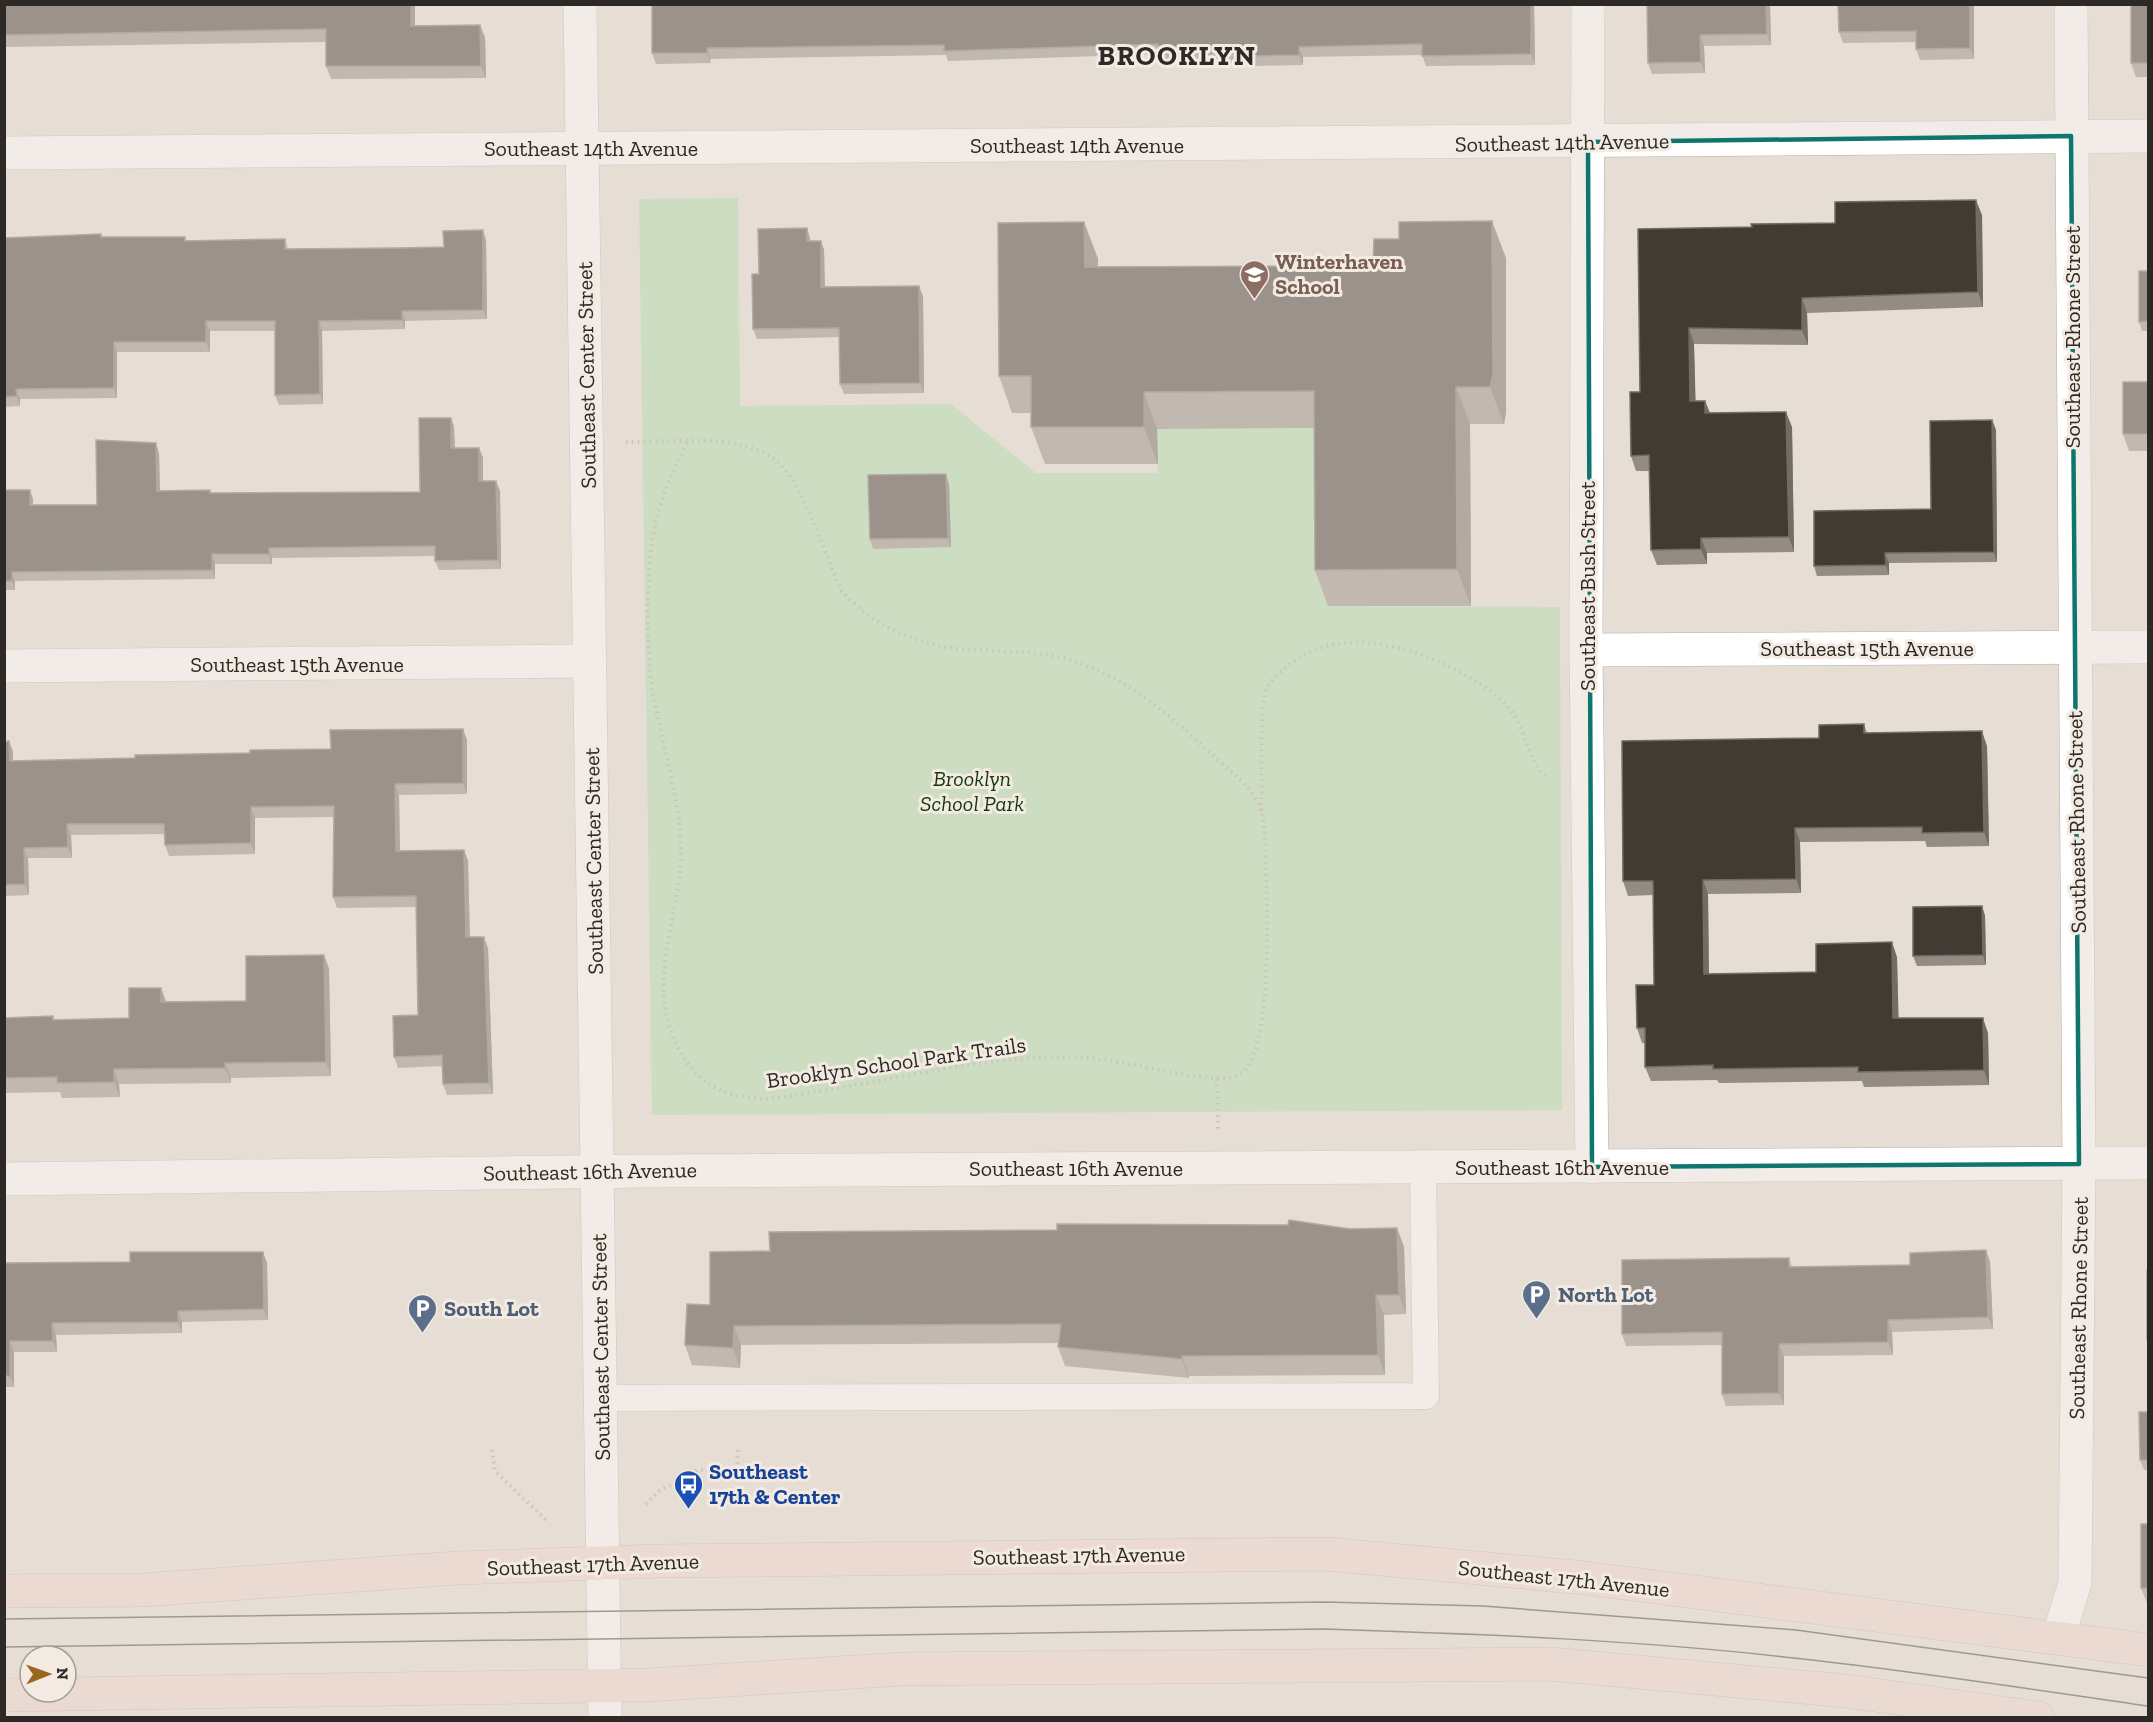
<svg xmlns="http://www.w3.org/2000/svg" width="2153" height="1722" viewBox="0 0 2153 1722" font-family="'Zilla Slab',serif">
  <rect width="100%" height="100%" fill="#e6ddd4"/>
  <polygon fill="#b0deab" points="738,198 740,406 951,404 1036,473 1158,473 1157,429 1325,428 1328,606 1560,607 1562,1110 652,1115 639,199"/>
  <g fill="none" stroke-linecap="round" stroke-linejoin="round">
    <defs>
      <polyline id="lane" points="601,1398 1426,1396 1423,1167"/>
      <g id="street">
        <polyline points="580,4 605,1718"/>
        <polyline points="1588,4 1586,650 1592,1167"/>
        <polyline points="4,153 2148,136"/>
        <polyline points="1586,650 2148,647"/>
        <polyline points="4,666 590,661"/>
        <polyline points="4,1179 648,1171 2148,1163"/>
        <polyline points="2058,1638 2075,1583 2079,1164 2071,4"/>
      </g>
      <g id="secondary">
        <polyline points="4,1591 143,1590 458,1568 658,1561 1327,1554 1585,1578 2148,1650"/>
        <polyline points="4,1695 648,1685 902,1669 1550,1664 1846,1691 2038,1718"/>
      </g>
    </defs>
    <use href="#lane" stroke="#b6aea5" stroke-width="27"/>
    <use href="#street" stroke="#b6aea5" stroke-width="34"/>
    <use href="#secondary" stroke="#b6aea5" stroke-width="34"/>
    <g stroke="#aea69f" stroke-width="4" stroke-dasharray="1.5 4.5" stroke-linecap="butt">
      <path d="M626 442C670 442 745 432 779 463 792 476 801 494 808 510 821 537 829 565 842 591 871 626 919 645 963 649 996 652 1031 650 1063 658 1122 674 1164 710 1208 751 1226 768 1254 787 1262 812 1264 821 1264 831 1265 839 1266 884 1276 1048 1241 1074 1220 1088 1128 1061 1098 1059 1025 1052 954 1067 883 1080 845 1087 808 1093 771 1099 719 1098 689 1081 671 1031 650 976 680 912 681 855 681 800 663 749 653 694 645 644 645 558 659 509 666 485 676 464 687 442"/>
      <path d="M1261 811C1263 783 1258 710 1267 688 1272 678 1284 669 1293 662 1351 618 1450 657 1500 699 1528 722 1524 761 1549 779"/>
      <polyline points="1217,1079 1218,1130"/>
      <polyline points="492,1450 495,1471 546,1520"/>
      <polyline points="646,1504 659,1491 697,1470 737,1470 738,1449"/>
    </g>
    <use href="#lane" stroke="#fff" stroke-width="26"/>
    <use href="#street" stroke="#fff" stroke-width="33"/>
    <use href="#secondary" stroke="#f1d8d1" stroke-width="33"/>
    <g stroke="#4a4642" stroke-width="1.5">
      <polyline points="4,1619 1325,1602 1483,1606 1796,1630 2148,1678"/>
      <path d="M4 1647 1324 1629C1481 1634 1638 1640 1794 1658 1913 1671 2031 1689 2148 1706"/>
    </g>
  </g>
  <g fill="#948c84">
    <polygon points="4,4 415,4 415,26 480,25 485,38 486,78 331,79 326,66 326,42 4,47"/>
    <polygon points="652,4 1534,4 1535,65 1426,66 1422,55 1303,57 1303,65 1253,66 1252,63 1162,65 1159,54 948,61 946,55 710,59 711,63 656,64 652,53"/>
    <polygon points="1647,4 1770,4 1771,45 1704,46 1705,73 1652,74 1648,63"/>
    <polygon points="1838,4 1974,4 1974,59 1920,60 1916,49 1916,42 1843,43 1839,32"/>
    <polygon points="2148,4 2148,77 2136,77 2131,63"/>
    <polygon points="1982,215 1983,307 1807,313 1808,345 1694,344 1695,401 1705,401 1710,413 1792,427 1794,552 1707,553 1707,564 1657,565 1651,550 1650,471 1636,471 1631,456 1640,392 1752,227"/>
    <polygon points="1084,222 1098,259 1098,266 1373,266 1506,258 1506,412 1504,424 1470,424 1471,606 1328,606 1315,570 1314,428 1157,429 1158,464 1045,464 1031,427 1031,413 1012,413 999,376"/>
    <polygon points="102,237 187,241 285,239 288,249 444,247 486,240 487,319 405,321 405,329 322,331 323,404 279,405 275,395 275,331 210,331 210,352 117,352 117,398 20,399 20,406 4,407 4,238"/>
    <polygon points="810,238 810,241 821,241 824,250 825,287 923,296 924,393 844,394 840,384 840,337 757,339 753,329 759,274"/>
    <polygon points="2148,271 2148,331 2142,331 2139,322"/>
    <polygon points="2148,382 2148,451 2129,451 2123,434"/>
    <polygon points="451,418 454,427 455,448 479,448 483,458 483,481 500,491 501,569 439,570 435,561 435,556 272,558 272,564 215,564 215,579 15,581 15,590 4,590 4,490 33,499 33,505 97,505 159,453 160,491 212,493 420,492"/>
    <polygon points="1992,420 1996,430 1997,562 1889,563 1889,575 1817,576 1814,566 1931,509"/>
    <polygon points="949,484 951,547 873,549 870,539"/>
    <polygon points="1864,724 1867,733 1987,746 1989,846 1927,847 1925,841 1800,842 1801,893 1708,894 1709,974 1816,972 1897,957 1898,1018 1988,1033 1989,1085 1864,1087 1862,1081 1719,1083 1717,1080 1651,1081 1645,1067 1645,1043 1642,1043 1637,1028 1654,985 1653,895 1628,896 1623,881 1819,738"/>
    <polygon points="463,729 467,740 467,794 399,795 400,851 464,850 468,861 470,937 488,948 493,1094 447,1095 443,1084 443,1066 398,1068 394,1057 418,1015 416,907 337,908 333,897 334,817 255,818 255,854 169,856 165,845 164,834 71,835 72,858 28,858 29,895 4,896 4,742 9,741 13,752 13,761 135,758 331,749"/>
    <polygon points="1982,906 1985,916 1986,965 1917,966 1913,956"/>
    <polygon points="324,955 329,969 331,1076 231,1078 231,1083 119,1084 120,1097 62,1098 60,1092 4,1093 4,1018 54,1020 129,1018 161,988 166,1002 246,1001"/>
    <polygon points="1397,1228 1404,1247 1406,1314 1384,1315 1385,1375 1189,1376 1189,1378 1065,1366 1058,1347 1059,1343 741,1345 740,1368 692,1365 685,1345 710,1305 770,1251"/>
    <polygon points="1986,1250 1990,1262 1993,1329 1892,1332 1893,1355 1784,1356 1784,1405 1726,1406 1722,1394 1722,1345 1626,1346 1622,1334 1789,1258 1792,1267 1910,1265"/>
    <polygon points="263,1252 267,1263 268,1320 182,1322 182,1333 56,1335 57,1352 14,1352 14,1387 4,1387 4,1263 130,1262"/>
    <polygon points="2148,1412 2148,1470 2144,1470 2140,1460"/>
    <polygon points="2148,1524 2148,1603 2147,1603 2141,1588"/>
  </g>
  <g fill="#736c64">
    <polygon points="411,4 415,4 415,39 411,26"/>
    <polygon points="1531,4 1534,4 1535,65 1531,54"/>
    <polygon points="1766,4 1770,4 1771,45 1767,34"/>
    <polygon points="1970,4 1974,4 1974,59 1970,48"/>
    <polygon points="480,25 485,38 486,78 481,66"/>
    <polygon points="1700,35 1704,46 1705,73 1701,62"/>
    <polygon points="1299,47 1303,57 1303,65 1299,55"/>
    <polygon points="707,48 710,59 711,63 707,53"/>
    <polygon points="1976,200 1982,215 1983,307 1978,292"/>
    <polygon points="1492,221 1506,258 1506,412 1504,424 1490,387"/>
    <polygon points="1084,222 1098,259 1098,303 1085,267"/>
    <polygon points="807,228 810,238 811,251 807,241"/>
    <polygon points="483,230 486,240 487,319 483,310"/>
    <polygon points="821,241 824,250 825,297 821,287"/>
    <polygon points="919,286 923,296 924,393 920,383"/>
    <polygon points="1802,298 1807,313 1808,345 1802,330"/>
    <polygon points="402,311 405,321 405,329 402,320"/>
    <polygon points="206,321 210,331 210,352 206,342"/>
    <polygon points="319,321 322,331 323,404 320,394"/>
    <polygon points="1689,328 1694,344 1696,416 1690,401"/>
    <polygon points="114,342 117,352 117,398 114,388"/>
    <polygon points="1456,387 1470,424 1471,606 1457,569"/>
    <polygon points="16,389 20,399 20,406 17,396"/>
    <polygon points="1144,392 1157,429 1158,464 1144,427"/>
    <polygon points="1705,401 1711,416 1705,413"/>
    <polygon points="1786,412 1792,427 1794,552 1789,537"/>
    <polygon points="451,418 454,427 455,458 451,448"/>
    <polygon points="1992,420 1996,430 1997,562 1994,552"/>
    <polygon points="156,443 159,453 160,501 157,491"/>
    <polygon points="479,448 483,458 483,491 479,481"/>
    <polygon points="946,474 949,484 951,547 948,538"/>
    <polygon points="496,481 500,491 501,569 498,560"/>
    <polygon points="30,490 33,499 33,515 30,505"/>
    <polygon points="1701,538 1707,553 1707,564 1701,549"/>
    <polygon points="269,548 272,558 272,564 269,554"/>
    <polygon points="1885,553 1889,563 1889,575 1886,565"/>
    <polygon points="212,554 215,564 215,579 212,570"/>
    <polygon points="12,572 15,581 15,590 12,581"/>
    <polygon points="463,729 467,740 467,794 463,783"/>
    <polygon points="1982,731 1987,746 1989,846 1984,832"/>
    <polygon points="9,741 13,752 13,772 10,761"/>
    <polygon points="395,784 399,795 400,862 396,851"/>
    <polygon points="251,807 255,818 255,854 251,843"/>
    <polygon points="67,824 71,835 72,858 68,847"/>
    <polygon points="1795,828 1800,842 1801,893 1796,879"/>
    <polygon points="24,848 28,858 29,895 25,884"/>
    <polygon points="464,850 468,861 470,948 466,937"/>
    <polygon points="1703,880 1708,894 1709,988 1704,974"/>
    <polygon points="1982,906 1985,916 1986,965 1983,955"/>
    <polygon points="484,937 488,948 493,1094 489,1083"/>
    <polygon points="1892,942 1897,957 1899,1033 1893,1018"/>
    <polygon points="324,955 329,969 331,1076 326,1062"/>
    <polygon points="161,988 166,1002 161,1002"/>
    <polygon points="1983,1018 1988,1033 1989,1085 1984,1070"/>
    <polygon points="225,1063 231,1078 231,1083 225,1068"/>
    <polygon points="114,1069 119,1084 120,1097 114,1082"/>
    <polygon points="1397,1228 1404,1247 1406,1314 1399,1295"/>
    <polygon points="1986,1250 1990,1262 1993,1329 1988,1317"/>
    <polygon points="263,1252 267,1263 268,1320 264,1309"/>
    <polygon points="1376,1295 1384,1315 1385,1375 1378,1355"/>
    <polygon points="178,1311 182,1322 182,1333 178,1322"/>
    <polygon points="1888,1320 1892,1332 1893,1355 1888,1342"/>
    <polygon points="52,1323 56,1335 57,1352 53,1341"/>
    <polygon points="734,1326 741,1345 740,1368 733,1348"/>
    <polygon points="10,1341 14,1352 14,1387 10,1376"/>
    <polygon points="1779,1344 1784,1356 1784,1405 1779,1393"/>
    <polygon points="1182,1356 1189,1376 1189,1378 1182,1359"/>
  </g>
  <g fill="#423b34" stroke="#736c64" stroke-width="1.5">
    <polygon points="4,4 411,4 411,26 480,25 481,66 326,66 326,29 4,35"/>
    <polygon points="652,4 1531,4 1531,54 1422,56 1422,44 1299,47 1299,55 1249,56 1249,53 1159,54 1158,44 944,51 944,45 707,48 707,53 652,53"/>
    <polygon points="1647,4 1766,4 1767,34 1700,35 1701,62 1648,63"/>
    <polygon points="1838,4 1970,4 1970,48 1916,49 1916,31 1839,32"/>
    <rect x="2131" y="4" width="17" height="59"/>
    <polygon points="1976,200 1978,292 1802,298 1802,330 1689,328 1690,401 1705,401 1705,413 1786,412 1789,537 1701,538 1701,549 1651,550 1649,455 1631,456 1630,392 1640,392 1638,229 1752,227 1751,224 1835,223 1835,202"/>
    <polygon points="1492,221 1493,375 1490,387 1456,387 1457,569 1315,570 1314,391 1144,392 1144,427 1031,427 1031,376 999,376 998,223 1084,222 1085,267 1373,266 1374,239 1399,239 1399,222"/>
    <polygon points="807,228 807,241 821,241 821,287 919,286 920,383 840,384 839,328 753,329 752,274 759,274 758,229"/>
    <polygon points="483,230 483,310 402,311 402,320 319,321 320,394 275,395 275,321 206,321 206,342 114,342 114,388 16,389 17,396 4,397 4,238 101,234 101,237 185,237 185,241 285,239 285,249 401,248 444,247 443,231"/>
    <polygon points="2139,271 2148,271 2148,321 2139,322"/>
    <rect x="2123" y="382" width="25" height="52"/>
    <polygon points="419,418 451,418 451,448 479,448 479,481 496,481 498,560 435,561 435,546 269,548 269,554 212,554 212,570 12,572 12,581 4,581 4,490 30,490 30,505 97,505 96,440 156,443 157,491 210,490 210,493 420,492"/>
    <polygon points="1992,420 1994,552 1885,553 1886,565 1814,566 1814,511 1931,509 1930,421"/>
    <polygon points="946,474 948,538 870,539 868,475"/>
    <polygon points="1864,724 1864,733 1982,731 1984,832 1922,833 1922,827 1795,828 1796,879 1703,880 1704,974 1816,972 1816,944 1892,942 1893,1018 1983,1018 1984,1070 1858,1072 1858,1067 1713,1069 1713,1065 1645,1067 1645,1028 1637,1028 1636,985 1654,985 1653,881 1623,881 1622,741 1819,738 1819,725"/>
    <polygon points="463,729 463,783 395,784 396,851 464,850 466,937 484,937 489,1083 443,1084 442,1055 394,1057 393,1016 418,1015 416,896 333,897 334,806 251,807 251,843 165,845 164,824 67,824 68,847 24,848 25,884 4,885 4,742 9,741 10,761 135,758 135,755 250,753 250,750 331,749 330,730"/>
    <polygon points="1982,906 1983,955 1913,956 1913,907"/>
    <polygon points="324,955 326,1062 225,1063 225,1068 114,1069 114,1082 57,1083 57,1077 4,1078 4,1018 53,1016 53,1020 129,1018 129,988 161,988 161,1002 246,1001 246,956"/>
    <polygon points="1289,1220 1350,1229 1397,1228 1399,1295 1376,1295 1378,1355 1182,1356 1182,1359 1058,1347 1061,1324 734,1326 733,1348 685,1345 687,1304 710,1305 710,1252 770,1251 769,1232 1057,1230 1057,1224 1288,1225"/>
    <polygon points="1986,1250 1988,1317 1888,1320 1888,1342 1779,1344 1779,1393 1722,1394 1722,1332 1622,1334 1622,1260 1789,1258 1789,1267 1910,1265 1910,1253"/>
    <polygon points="130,1252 263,1252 264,1309 178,1311 178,1322 52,1323 53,1341 10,1341 10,1376 4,1376 4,1263 130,1262"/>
    <rect x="2147" y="1270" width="1" height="70"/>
    <polygon points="2139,1412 2148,1412 2148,1460 2140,1460"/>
    <rect x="2141" y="1524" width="7" height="64"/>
  </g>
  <path d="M0 0H2153V1722H0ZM2071 136 2079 1164 1592 1167 1588 142Z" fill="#e6ddd4" fill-opacity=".55" fill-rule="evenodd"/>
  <path fill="none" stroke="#0f766e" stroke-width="4.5" stroke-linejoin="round" d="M2071 136 2079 1164 1592 1167 1588 142Z"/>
  <defs>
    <symbol id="school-pin" viewBox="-11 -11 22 30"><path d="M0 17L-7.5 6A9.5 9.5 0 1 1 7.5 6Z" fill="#8d6e63" stroke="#f3eae1"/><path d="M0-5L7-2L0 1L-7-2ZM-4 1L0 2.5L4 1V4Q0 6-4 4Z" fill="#fff"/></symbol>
    <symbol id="parking-pin" viewBox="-11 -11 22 30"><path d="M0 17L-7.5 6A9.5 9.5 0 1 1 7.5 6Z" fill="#5c6f8a" stroke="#f3eae1"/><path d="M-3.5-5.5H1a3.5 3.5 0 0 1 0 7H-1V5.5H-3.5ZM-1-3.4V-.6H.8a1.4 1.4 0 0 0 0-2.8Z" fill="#fff"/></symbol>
    <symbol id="bus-pin" viewBox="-11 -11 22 30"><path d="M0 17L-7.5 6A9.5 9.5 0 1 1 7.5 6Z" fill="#1a4fb4" stroke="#f3eae1"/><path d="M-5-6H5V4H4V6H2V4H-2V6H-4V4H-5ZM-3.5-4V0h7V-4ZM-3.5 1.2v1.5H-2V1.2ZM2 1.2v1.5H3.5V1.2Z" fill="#fff"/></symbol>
  </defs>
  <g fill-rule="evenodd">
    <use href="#school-pin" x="1238" y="258" width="33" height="45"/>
    <use href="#parking-pin" x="1520" y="1278" width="33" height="45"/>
    <use href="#parking-pin" x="406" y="1292" width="33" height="45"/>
    <use href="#bus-pin" x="672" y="1468" width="33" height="45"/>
  </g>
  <g text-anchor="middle" stroke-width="6" stroke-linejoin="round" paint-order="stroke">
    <g font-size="22" fill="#2c2926" stroke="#f3eae1">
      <text transform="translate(1562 142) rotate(-1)" y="8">Southeast 14th Avenue</text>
      <text x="1077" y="153">Southeast 14th Avenue</text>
      <text x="591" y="156">Southeast 14th Avenue</text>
      <text transform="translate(2072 337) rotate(-90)" y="8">Southeast Rhone Street</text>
      <text transform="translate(586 375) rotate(-91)" y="8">Southeast Center Street</text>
      <text transform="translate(1587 586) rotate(-90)" y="8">Southeast Bush Street</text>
      <text x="1867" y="656">Southeast 15th Avenue</text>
      <text x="297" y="672">Southeast 15th Avenue</text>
      <text transform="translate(2076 822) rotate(-91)" y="8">Southeast Rhone Street</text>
      <text transform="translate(593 861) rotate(-91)" y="8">Southeast Center Street</text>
      <text transform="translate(896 1062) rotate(-8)" y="8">Brooklyn School Park Trails</text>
      <text x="1562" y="1175">Southeast 16th Avenue</text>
      <text x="1076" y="1176">Southeast 16th Avenue</text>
      <text transform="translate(590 1171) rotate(-1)" y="8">Southeast 16th Avenue</text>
      <text transform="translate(2078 1308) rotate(-89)" y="8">Southeast Rhone Street</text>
      <text transform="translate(600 1347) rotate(-91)" y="8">Southeast Center Street</text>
      <text transform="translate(1079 1555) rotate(-1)" y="8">Southeast 17th Avenue</text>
      <text transform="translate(593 1564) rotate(-2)" y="8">Southeast 17th Avenue</text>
      <text transform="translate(1564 1578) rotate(6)" y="8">Southeast 17th Avenue</text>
    </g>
    <g font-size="22" font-weight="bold" fill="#785e54" stroke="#f3eae1" text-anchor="start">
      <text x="1275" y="269">Winterhaven<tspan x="1275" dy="25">School</tspan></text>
    </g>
    <g font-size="22" font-style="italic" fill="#123a0f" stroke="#f3eae1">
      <text x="972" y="786">Brooklyn<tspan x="972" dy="25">School Park</tspan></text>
    </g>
    <g font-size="22" font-weight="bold" fill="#4e5e75" stroke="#f3eae1" text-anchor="start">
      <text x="1558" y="1302">North Lot</text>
      <text x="444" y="1316">South Lot</text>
    </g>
    <g font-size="22" font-weight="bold" fill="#164399" stroke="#f3eae1" text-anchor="start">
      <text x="709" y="1479">Southeast<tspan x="709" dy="25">17th &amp; Center</tspan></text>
    </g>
    <g font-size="28" font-weight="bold" letter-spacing="1.5" fill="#2c2926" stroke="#f3eae1">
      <text x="1177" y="65">BROOKLYN</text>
    </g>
  </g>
  <rect width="2153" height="1722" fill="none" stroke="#2c2926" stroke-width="12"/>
  <g transform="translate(48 1674) rotate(89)"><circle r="28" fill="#f3eae1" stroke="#a39d96" stroke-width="1.5"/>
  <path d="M0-4.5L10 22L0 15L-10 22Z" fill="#9b651e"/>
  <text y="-9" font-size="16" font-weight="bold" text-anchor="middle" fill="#2c2926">N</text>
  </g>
</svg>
